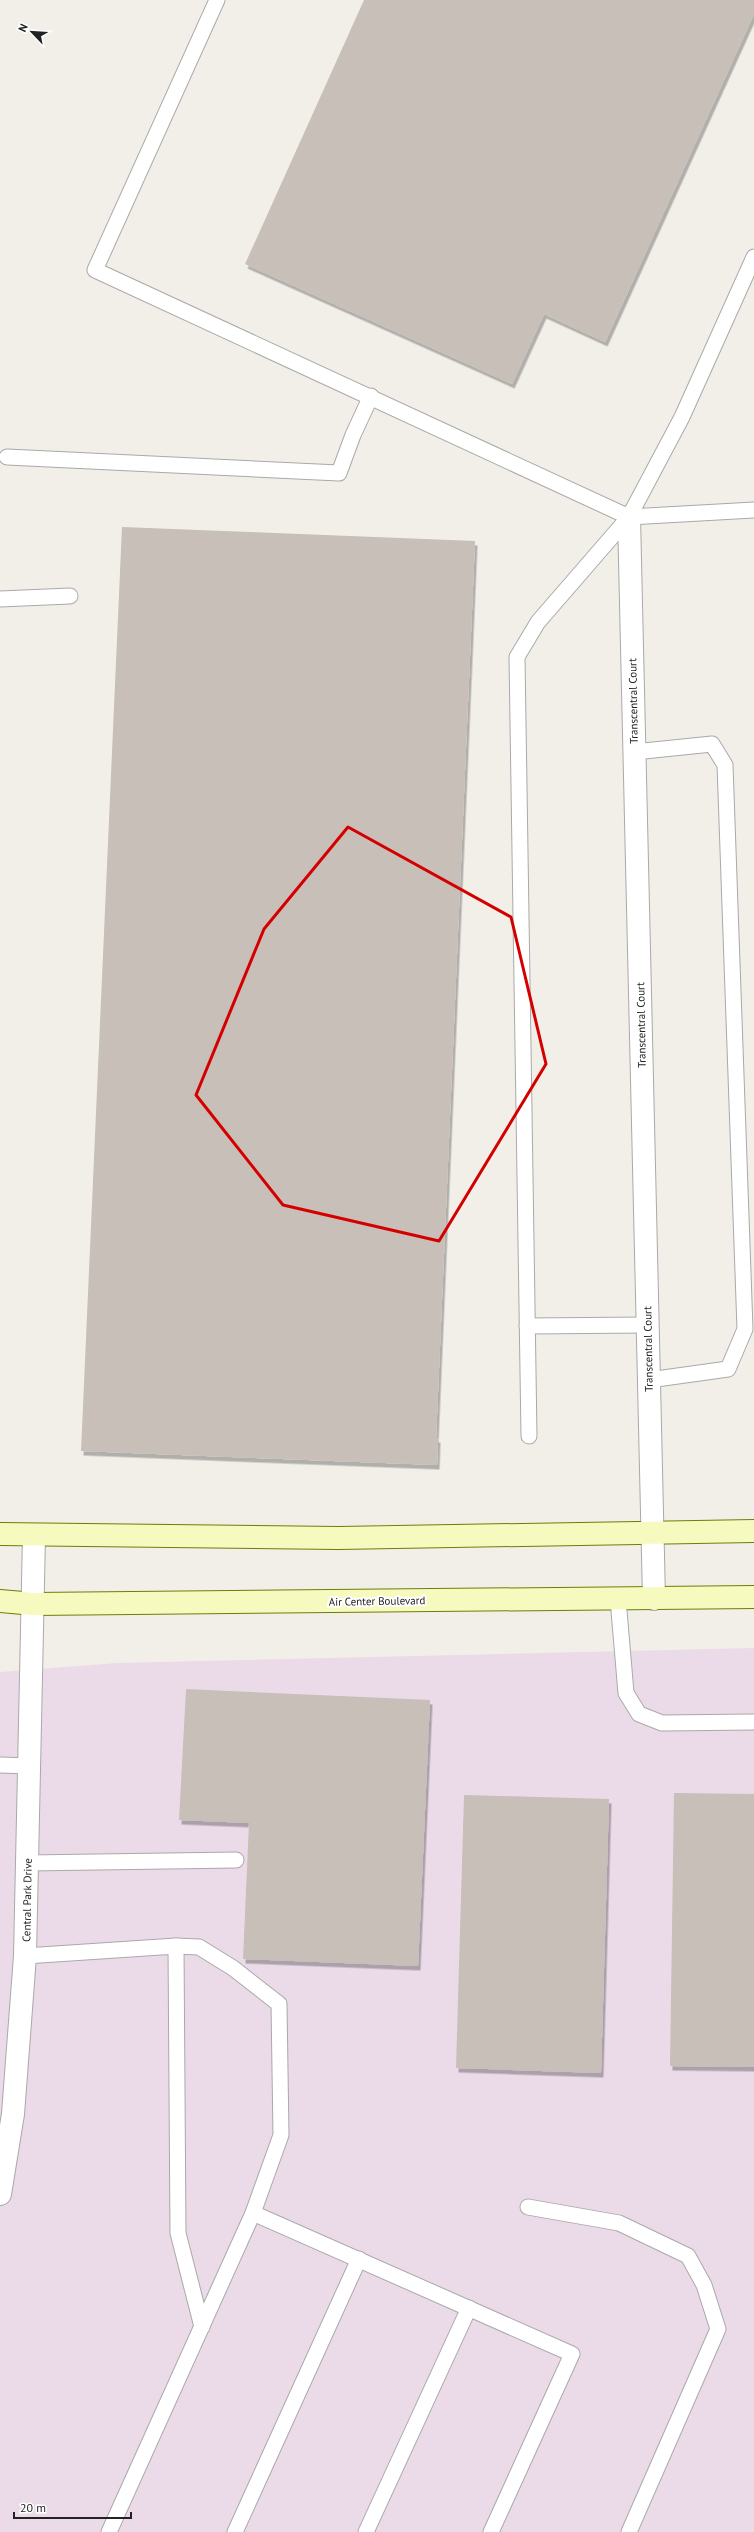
<svg xmlns="http://www.w3.org/2000/svg" width="754" height="2532" viewBox="0 0 754 2532" font-family="'PT Sans',sans-serif">
  <defs>
    <filter id="shadow"><feDropShadow dx="2.5" dy="4.5" stdDeviation="0" flood-color="#0004"/></filter>
  </defs>
  <rect width="100%" height="100%" fill="#f2efe9"/>
  <polygon fill="#ebdbe8" points="754,1648 754,2532 0,2532 0,1672 117,1663"/>
  <g fill="#c7bfb8" filter="url(#shadow)">
    <polygon points="364,0 754,0 754,14 605,342 544,314 512,384 245,264"/>
    <polygon points="122,527 475,541 436,1438 438,1438 437,1465 81,1451"/>
    <polygon points="186,1689 430,1700 418,1966 243,1959 249,1823 179,1820"/>
    <polygon points="674,1793 754,1794 754,2067 670,2066"/>
    <polygon points="464,1795 609,1799 601,2073 456,2068"/>
  </g>
  <g fill="none" stroke-linecap="round" stroke-linejoin="round">
    <defs>
      <g id="lane">
        <polyline points="217,0 95,270 629,517 754,510"/>
        <polyline points="7,457 339,473 353,435 371,396"/>
        <polyline points="0,599 70,596"/>
        <polyline points="634,752 712,744 725,765 745,1329 728,1369 649,1380"/>
        <polyline points="527,1326 647,1325"/>
        <polyline points="529,1436 517,657 538,622 629,517 682,417 754,257"/>
        <polyline points="618,1599 626,1693 639,1714 662,1723 754,1722"/>
        <polyline points="0,1765 30,1766"/>
        <polyline points="28,1863 236,1860"/>
        <polyline points="25,1956 176,1946 178,2233 202,2327"/>
        <polyline points="528,2207 619,2223 688,2256 704,2285 718,2329 629,2532"/>
        <polyline points="253,2213 572,2354 491,2532"/>
        <polyline points="109,2532 253,2213 281,2135 279,2004 233,1968 199,1947 176,1946"/>
        <polyline points="235,2532 359,2259"/>
        <polyline points="366,2532 469,2308"/>
      </g>
      <g id="street">
        <polyline points="629,517 654,1599"/>
        <polyline points="0,2194 13,2114 25,1956 34,1536"/>
      </g>
      <g id="secondary">
        <polyline points="0,1534 338,1538 754,1531"/>
        <polyline points="0,1601 34,1604 754,1597"/>
      </g>
    </defs>
    <use href="#lane" stroke="#a9a9a9" stroke-width="17"/>
    <use href="#street" stroke="#a9a9a9" stroke-width="24"/>
    <use href="#secondary" stroke="#707d05" stroke-width="24"/>
    <use href="#lane" stroke="#fff" stroke-width="15"/>
    <use href="#street" stroke="#fff" stroke-width="22"/>
    <use href="#secondary" stroke="#f7fabf" stroke-width="22"/>
  </g>
  <path fill="none" stroke="#d40000" stroke-width="3" stroke-linejoin="round" d="M348 827 511 917 546 1064 439 1241 283 1205 196 1095 264 929Z"/>
  <g text-anchor="middle" stroke-width="4" stroke-linejoin="round" paint-order="stroke">
    <g font-size="11" fill="#222" stroke="#fff">
      <text transform="translate(633 701) rotate(-91)" y="4">Transcentral Court</text>
      <text transform="translate(641 1025) rotate(-91)" y="4">Transcentral Court</text>
      <text transform="translate(648 1349) rotate(-91)" y="4">Transcentral Court</text>
      <text transform="translate(377 1601) rotate(-1)" y="4">Air Center Boulevard</text>
      <text transform="translate(27 1900) rotate(-89)" y="4">Central Park Drive</text>
    </g>
  </g>
  <g transform="translate(32 32) rotate(295)" stroke="#ffffff" stroke-width="3" paint-order="stroke">
  <path d="M0-3L7 15L0 10L-7 15Z" fill="#222222"/>
  <text y="-6" font-size="11" font-weight="bold" text-anchor="middle" fill="#222222">N</text>
  </g>
  <path d="M14 2512v6h117v-6" fill="none" stroke="#222222" stroke-width="2"/>
  <text x="20" y="2512" font-size="12" fill="#222222" stroke="#ffffff" stroke-width="3" paint-order="stroke">20 m</text>
</svg>
